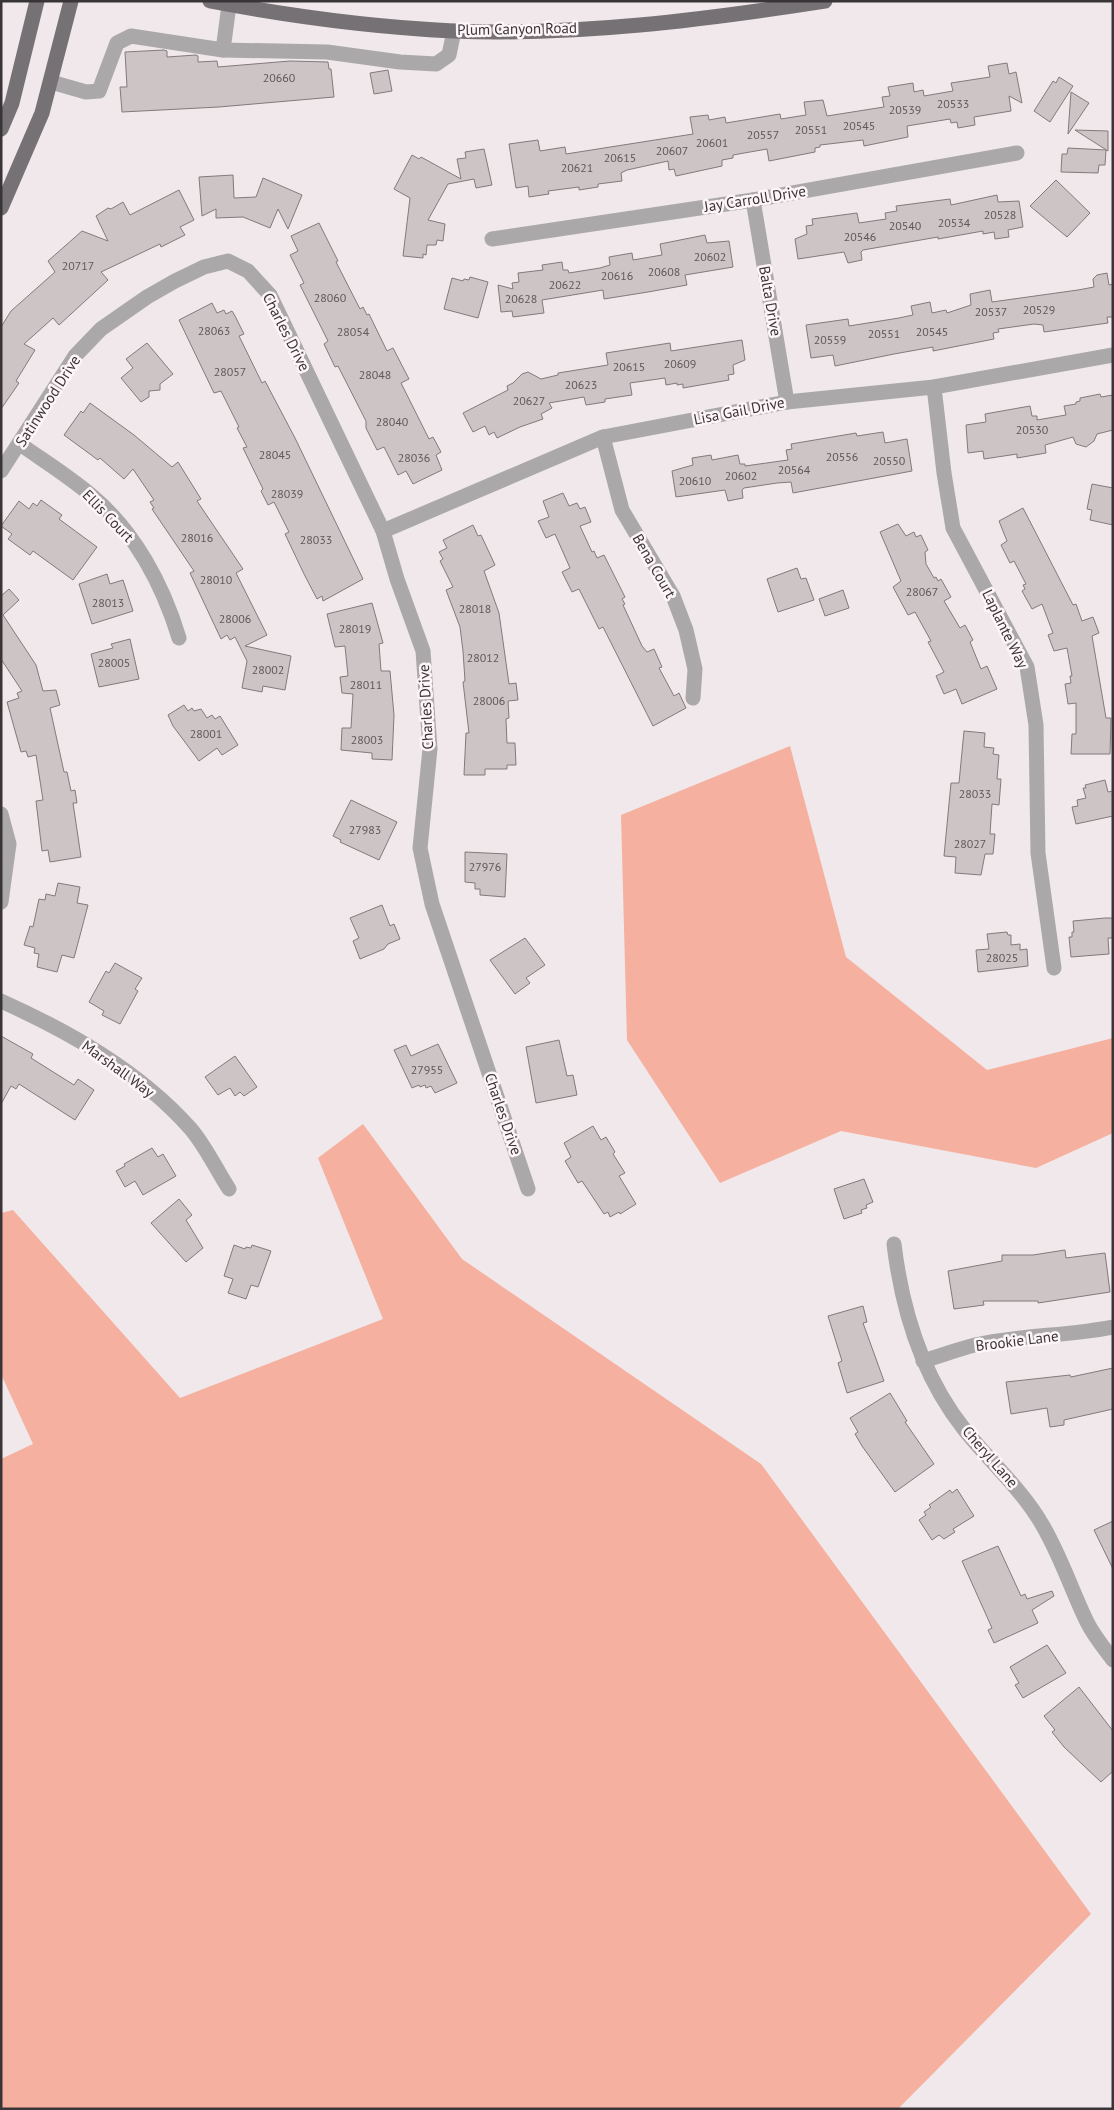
<svg xmlns="http://www.w3.org/2000/svg" width="1114" height="2110" viewBox="0 0 1114 2110" font-family="'PT Sans',sans-serif">
  <rect width="100%" height="100%" fill="#f0e8ea"/>
  <g fill="#f5b09f">
    <polygon points="790,746 846,957 987,1070 1113,1038 1113,1133 1036,1168 841,1131 720,1183 627,1040 621,815"/>
    <polygon points="363,1124 462,1259 761,1464 1091,1914 898,2109 1,2109 1,1459 33,1444 1,1374 1,1213 13,1210 180,1398 383,1319 318,1158"/>
  </g>
  <g fill="#cdc4c5" stroke="#827a7b">
    <polygon points="164,50 167,51 167,57 196,55 198,56 198,62 217,61 218,67 290,61 328,62 329,69 331,69 334,97 219,107 122,112 120,87 127,87 125,52"/>
    <polygon points="1007,63 1009,74 1016,72 1022,103 1009,96 1011,111 974,117 975,125 958,128 957,122 951,123 950,119 907,126 908,137 864,146 863,140 820,145 820,147 815,148 815,152 769,161 767,149 733,155 733,158 722,160 722,166 676,176 674,169 669,170 668,161 627,170 621,173 622,181 598,184 598,187 579,190 579,187 548,191 549,194 529,197 528,186 516,188 509,144 538,140 540,151 565,147 566,154 693,134 690,117 708,115 709,120 725,117 726,123 780,114 781,119 806,115 804,102 823,100 827,116 884,107 882,97 890,96 888,87 913,83 914,92 923,90 924,96 953,91 951,83 990,77 988,66"/>
    <polygon points="388,70 392,91 374,94 370,73"/>
    <polygon points="1059,77 1073,86 1050,122 1034,111 1053,81 1056,83"/>
    <polygon points="1071,92 1089,103 1068,134"/>
    <polygon points="1075,130 1108,131 1108,151"/>
    <polygon points="1068,148 1106,150 1105,165 1099,165 1098,173 1061,172 1062,154 1067,154"/>
    <polygon points="484,149 492,185 476,188 474,179 448,184 428,220 445,224 443,241 437,240 436,245 427,245 426,255 423,254 423,258 403,256 410,198 394,189 412,155 419,159 421,157 461,179 457,159 466,158 465,152"/>
    <polygon points="233,175 234,198 256,197 263,178 302,195 288,229 278,209 270,228 243,217 216,218 216,209 202,216 199,177"/>
    <polygon points="1056,180 1090,213 1067,237 1030,206"/>
    <polygon points="179,190 194,220 180,227 185,235 161,247 160,244 101,272 108,280 59,325 53,318 24,344 35,350 16,381 19,383 1,409 1,327 11,311 55,272 48,261 82,231 108,241 96,216 108,208 111,209 123,202 130,215"/>
    <polygon points="997,195 998,202 1019,201 1023,227 1008,230 1009,237 995,239 994,232 983,234 983,231 938,239 938,237 863,250 861,252 862,260 848,263 844,252 798,259 795,239 807,234 806,226 813,225 812,219 857,213 859,223 886,219 885,213 897,211 896,206 950,199 951,205"/>
    <polygon points="319,223 338,261 336,262 360,309 363,307 367,315 369,314 387,351 393,348 409,379 401,383 429,439 433,437 441,452 436,455 442,470 413,484 406,471 398,475 384,447 377,450 366,428 366,421 338,366 335,367 324,344 328,341 300,285 304,283 290,255 298,251 291,236"/>
    <polygon points="705,235 707,243 729,241 733,267 685,275 687,285 648,292 604,299 603,290 542,300 544,313 513,317 512,311 501,312 498,285 513,289 512,283 519,282 518,273 543,270 542,265 562,262 563,270 568,270 569,273 600,268 610,265 609,257 632,253 633,260 662,255 660,244"/>
    <polygon points="1107,273 1109,285 1113,284 1113,317 1107,317 1108,323 1044,332 1043,325 1034,324 998,329 999,332 993,333 994,339 933,351 933,347 894,354 835,366 833,355 811,358 806,325 848,319 849,326 899,318 913,315 911,306 930,302 932,313 946,310 947,313 971,305 970,294 990,290 992,302 1078,290 1094,287 1093,279 1097,275"/>
    <polygon points="470,277 488,282 478,318 444,309 452,278 463,281 464,279 469,280"/>
    <polygon points="212,303 217,313 224,310 226,314 232,311 235,316 244,334 239,336 262,383 265,381 295,438 363,579 323,601 322,596 317,599 304,574 285,534 289,532 274,502 268,505 261,491 263,489 243,448 247,447 237,428 239,427 221,391 214,393 179,320"/>
    <polygon points="742,340 745,360 733,365 734,374 728,375 729,380 683,388 683,384 677,385 677,383 666,385 665,378 630,383 632,395 605,399 605,402 586,405 584,397 549,403 552,408 541,414 543,419 520,427 497,438 494,432 489,435 485,426 473,432 463,413 508,390 507,386 513,383 522,374 528,372 541,379 558,375 558,373 608,365 606,353 670,343 671,351"/>
    <polygon points="147,343 173,374 160,384 160,390 149,391 149,397 141,402 121,378 133,368 126,359"/>
    <polygon points="1100,394 1101,397 1113,395 1113,430 1097,434 1094,441 1086,447 1076,444 1073,437 1045,445 1046,453 1017,458 1017,454 984,459 983,451 968,453 966,425 986,422 985,414 1030,406 1032,416 1037,416 1037,420 1066,415 1064,406 1076,404 1076,402 1080,401 1080,398"/>
    <polygon points="90,403 134,435 172,467 178,462 201,499 197,501 243,569 236,573 267,635 245,646 291,656 285,690 263,686 262,692 242,688 247,661 235,637 230,640 227,635 221,639 190,573 194,571 152,509 154,508 150,502 154,500 133,469 124,479 100,458 98,460 64,435 81,411 83,413"/>
    <polygon points="883,432 885,443 907,439 912,471 793,493 791,482 777,483 744,488 742,490 743,498 728,501 725,490 676,497 672,471 693,465 692,458 711,455 712,460 738,455 740,464 745,464 745,466 788,460 786,450 792,449 791,444 856,433 857,436"/>
    <polygon points="1092,484 1113,488 1113,525 1090,520 1092,510 1087,509"/>
    <polygon points="563,493 569,506 577,503 580,509 585,507 591,522 580,526 592,552 594,551 597,558 604,555 625,597 622,599 625,604 623,605 642,646 647,652 654,649 662,667 659,668 674,696 679,693 686,708 653,726 603,627 599,629 579,589 572,592 562,572 570,568 555,534 546,538 538,521 549,517 543,501"/>
    <polygon points="41,500 62,515 59,519 97,547 73,580 33,551 30,555 8,539 12,534 1,526 19,501 29,509 33,503 37,506"/>
    <polygon points="1023,508 1073,605 1076,604 1082,621 1093,617 1099,633 1092,636 1106,718 1111,718 1110,754 1071,754 1072,734 1076,734 1076,703 1068,704 1065,684 1071,683 1070,676 1072,676 1067,648 1054,651 1048,635 1053,633 1042,604 1032,609 1022,591 1025,589 1023,585 1026,584 1014,561 1010,563 1001,545 1007,541 999,521"/>
    <polygon points="898,524 906,536 914,532 916,537 921,535 928,550 925,552 926,564 934,578 936,577 938,581 941,579 951,597 944,601 960,628 965,625 973,640 970,642 981,669 987,666 997,689 962,704 956,689 944,694 936,676 944,672 928,642 931,641 915,612 908,615 893,587 901,581 880,532"/>
    <polygon points="473,525 478,536 481,535 495,565 484,571 499,613 509,684 516,683 518,700 508,701 509,718 506,719 507,743 515,743 516,765 507,765 507,769 485,769 485,775 464,775 466,733 469,733 463,682 465,681 463,651 460,627 446,590 453,587 440,561 443,559 439,552 447,548 443,540"/>
    <polygon points="797,568 801,579 806,578 814,600 778,612 767,579"/>
    <polygon points="107,574 110,584 123,580 133,611 92,624 79,584"/>
    <polygon points="9,589 19,600 3,615 36,665 43,691 56,690 60,705 50,708 64,772 67,772 71,791 75,790 77,803 73,803 81,857 50,862 48,850 42,851 36,801 43,800 36,755 28,757 26,751 21,752 7,702 19,698 17,693 22,691 1,659 1,596"/>
    <polygon points="843,590 849,608 825,616 819,599"/>
    <polygon points="372,603 383,643 379,644 381,671 390,671 394,715 392,760 372,759 372,753 341,750 342,728 351,728 353,694 342,693 340,677 348,676 345,646 335,647 327,614"/>
    <polygon points="130,639 139,679 99,687 91,654 113,648 111,644"/>
    <polygon points="184,705 188,711 192,708 194,711 201,709 207,718 212,715 215,719 220,716 238,745 222,755 217,748 199,761 173,726 168,715"/>
    <polygon points="964,731 985,733 984,747 994,748 993,754 999,755 997,779 1001,779 999,805 992,804 990,834 995,834 993,854 985,854 981,875 955,873 956,857 944,856 951,783 959,783"/>
    <polygon points="1105,780 1108,792 1113,791 1113,816 1076,824 1072,807 1078,806 1077,800 1086,798 1083,788 1086,788 1085,785"/>
    <polygon points="351,800 397,822 379,860 340,842 341,840 333,836"/>
    <polygon points="465,852 507,854 505,897 480,895 480,889 475,889 475,883 465,882"/>
    <polygon points="58,883 80,887 77,903 88,905 74,958 62,955 57,972 37,967 39,954 34,953 35,948 24,945 30,926 33,927 39,899 45,900 46,894 55,896"/>
    <polygon points="382,905 390,926 394,924 400,939 388,944 384,949 360,959 353,941 359,938 350,918"/>
    <polygon points="1105,918 1113,918 1113,938 1108,938 1109,954 1071,957 1069,937 1072,937 1072,932 1074,932 1073,921"/>
    <polygon points="1007,932 1008,935 1011,935 1011,945 1020,944 1020,950 1027,949 1028,966 978,972 976,950 989,949 987,934"/>
    <polygon points="525,938 545,965 526,978 530,983 515,994 490,960"/>
    <polygon points="115,963 142,978 135,989 138,991 120,1024 102,1015 104,1011 89,1002 106,971 109,973"/>
    <polygon points="1,1036 33,1054 31,1058 74,1085 78,1079 94,1090 75,1120 19,1084 16,1089 11,1086 1,1104"/>
    <polygon points="559,1040 567,1076 573,1075 577,1095 536,1103 526,1047"/>
    <polygon points="438,1044 457,1083 435,1093 431,1086 426,1088 425,1085 420,1087 419,1085 412,1088 394,1050 406,1045 411,1056"/>
    <polygon points="235,1056 257,1087 244,1096 240,1092 235,1096 230,1088 218,1095 205,1077"/>
    <polygon points="593,1126 601,1140 606,1137 615,1152 613,1154 625,1173 619,1176 636,1204 620,1214 619,1212 610,1217 608,1212 604,1214 582,1181 578,1183 565,1161 571,1157 564,1143"/>
    <polygon points="152,1148 158,1157 163,1154 176,1176 143,1195 135,1181 125,1187 116,1171 125,1166 124,1164"/>
    <polygon points="864,1179 873,1202 866,1205 867,1208 861,1210 862,1213 844,1219 834,1189"/>
    <polygon points="179,1199 192,1215 186,1220 203,1248 186,1262 151,1223"/>
    <polygon points="234,1245 245,1249 246,1247 251,1248 252,1245 271,1251 258,1287 251,1285 246,1299 228,1293 233,1279 224,1276"/>
    <polygon points="1065,1250 1066,1258 1105,1253 1110,1292 1038,1303 1038,1301 983,1301 984,1305 954,1309 948,1271 1002,1261 1002,1255 1033,1255"/>
    <polygon points="863,1306 867,1322 863,1323 884,1381 847,1393 838,1363 842,1361 828,1316"/>
    <polygon points="1113,1368 1113,1409 1064,1420 1064,1425 1050,1427 1047,1408 1011,1414 1006,1382 1070,1375 1071,1377"/>
    <polygon points="890,1393 907,1421 905,1422 934,1464 895,1492 862,1446 855,1434 858,1432 850,1418"/>
    <polygon points="957,1489 974,1516 953,1529 955,1532 944,1539 939,1535 932,1540 919,1520 926,1515 924,1512 931,1507 929,1505 950,1490 952,1493"/>
    <polygon points="1113,1521 1113,1569 1094,1530"/>
    <polygon points="998,1546 1021,1596 1025,1594 1027,1599 1052,1591 1054,1596 1032,1610 1038,1623 994,1643 988,1630 992,1628 962,1561"/>
    <polygon points="1047,1645 1066,1673 1023,1698 1015,1685 1019,1683 1010,1667"/>
    <polygon points="1079,1687 1113,1731 1113,1771 1101,1782 1064,1747 1052,1732 1055,1730 1044,1716"/>
  </g>
  <g fill="none" stroke-linecap="round" stroke-linejoin="round">
    <g stroke="#aba8aa" stroke-width="15">
      <polyline points="223,50 229,5"/>
      <polyline points="51,82 86,92 99,91 117,43 131,36 223,50 327,52 400,62 436,64 449,55 454,31"/>
      <polyline points="753,200 787,402"/>
      <polyline points="492,239 753,200 1017,153"/>
      <polyline points="934,387 944,473 953,528 1027,667 1036,725 1038,853 1054,968"/>
      <polyline points="603,437 622,510 673,596 686,630 695,669 693,698"/>
      <path d="M20 444C44 461 70 477 92 496 135 532 163 585 179 638"/>
      <polyline points="1,471 75,356 101,329 147,297 175,281 204,267 228,261 248,271 270,295 383,531 397,579 423,651 430,749 420,848 432,904 528,1189"/>
      <polyline points="383,531 603,437 787,402 934,387 1113,355"/>
      <polyline points="1,814 9,844 1,902"/>
      <path d="M1 1001C70 1032 139 1071 190 1128 205 1145 216 1169 229 1189"/>
      <path d="M894 1244C902 1310 922 1376 964 1429 990 1462 1022 1489 1043 1526 1061 1557 1072 1591 1087 1622 1094 1636 1104 1648 1113 1660"/>
      <path d="M923 1361C941 1356 958 1349 975 1345 1020 1335 1067 1336 1113 1327"/>
    </g>
    <g stroke="#767174" stroke-width="15">
      <path d="M210 1C289 16 372 27 453 31 577 36 703 20 825 1"/>
      <polyline points="1,129 12,103 37,1"/>
      <polyline points="1,208 42,113 71,1"/>
    </g>
  </g>
  <g text-anchor="middle" stroke-width="5" stroke-linejoin="round" paint-order="stroke">
    <g font-size="12" fill="#5e595a">
      <text x="279" y="82">20660</text>
      <text x="953" y="108">20533</text>
      <text x="905" y="114">20539</text>
      <text x="859" y="130">20545</text>
      <text x="811" y="134">20551</text>
      <text x="763" y="139">20557</text>
      <text x="712" y="147">20601</text>
      <text x="672" y="155">20607</text>
      <text x="620" y="162">20615</text>
      <text x="577" y="172">20621</text>
      <text x="1000" y="219">20528</text>
      <text x="954" y="227">20534</text>
      <text x="905" y="230">20540</text>
      <text x="860" y="241">20546</text>
      <text x="710" y="261">20602</text>
      <text x="78" y="270">20717</text>
      <text x="664" y="276">20608</text>
      <text x="617" y="280">20616</text>
      <text x="565" y="289">20622</text>
      <text x="330" y="302">28060</text>
      <text x="521" y="303">20628</text>
      <text x="1039" y="314">20529</text>
      <text x="991" y="316">20537</text>
      <text x="214" y="335">28063</text>
      <text x="353" y="336">28054</text>
      <text x="932" y="336">20545</text>
      <text x="884" y="338">20551</text>
      <text x="830" y="344">20559</text>
      <text x="680" y="368">20609</text>
      <text x="629" y="371">20615</text>
      <text x="230" y="376">28057</text>
      <text x="375" y="379">28048</text>
      <text x="581" y="389">20623</text>
      <text x="529" y="405">20627</text>
      <text x="392" y="426">28040</text>
      <text x="1032" y="434">20530</text>
      <text x="275" y="459">28045</text>
      <text x="842" y="461">20556</text>
      <text x="414" y="462">28036</text>
      <text x="889" y="465">20550</text>
      <text x="794" y="474">20564</text>
      <text x="741" y="480">20602</text>
      <text x="695" y="485">20610</text>
      <text x="287" y="498">28039</text>
      <text x="197" y="542">28016</text>
      <text x="316" y="544">28033</text>
      <text x="216" y="584">28010</text>
      <text x="922" y="596">28067</text>
      <text x="108" y="607">28013</text>
      <text x="475" y="613">28018</text>
      <text x="235" y="623">28006</text>
      <text x="355" y="633">28019</text>
      <text x="483" y="662">28012</text>
      <text x="114" y="667">28005</text>
      <text x="268" y="674">28002</text>
      <text x="366" y="689">28011</text>
      <text x="489" y="705">28006</text>
      <text x="206" y="738">28001</text>
      <text x="367" y="744">28003</text>
      <text x="975" y="798">28033</text>
      <text x="365" y="834">27983</text>
      <text x="970" y="848">28027</text>
      <text x="485" y="871">27976</text>
      <text x="1002" y="962">28025</text>
      <text x="427" y="1074">27955</text>
    </g>
    <g font-size="15" fill="#393536" stroke="#fdf5f7">
      <text transform="translate(517 29) rotate(-1)" y="5">Plum Canyon Road</text>
      <text transform="translate(755 199) rotate(-9)" y="5">Jay Carroll Drive</text>
      <text transform="translate(770 301) rotate(80)" y="5">Balta Drive</text>
      <text transform="translate(286 332) rotate(63)" y="5">Charles Drive</text>
      <text transform="translate(48 401) rotate(-57)" y="5">Satinwood Drive</text>
      <text transform="translate(739 411) rotate(-11)" y="5">Lisa Gail Drive</text>
      <text transform="translate(108 516) rotate(46)" y="5">Ellis Court</text>
      <text transform="translate(654 566) rotate(60)" y="5">Bena Court</text>
      <text transform="translate(1005 629) rotate(64)" y="5">Laplante Way</text>
      <text transform="translate(426 707) rotate(-93)" y="5">Charles Drive</text>
      <text transform="translate(118 1069) rotate(36)" y="5">Marshall Way</text>
      <text transform="translate(503 1114) rotate(71)" y="5">Charles Drive</text>
      <text transform="translate(1017 1341) rotate(-7)" y="5">Brookie Lane</text>
      <text transform="translate(990 1457) rotate(49)" y="5">Cheryl Lane</text>
    </g>
  </g>
  <rect width="1114" height="2110" fill="none" stroke="#393536" stroke-width="5"/>
</svg>
